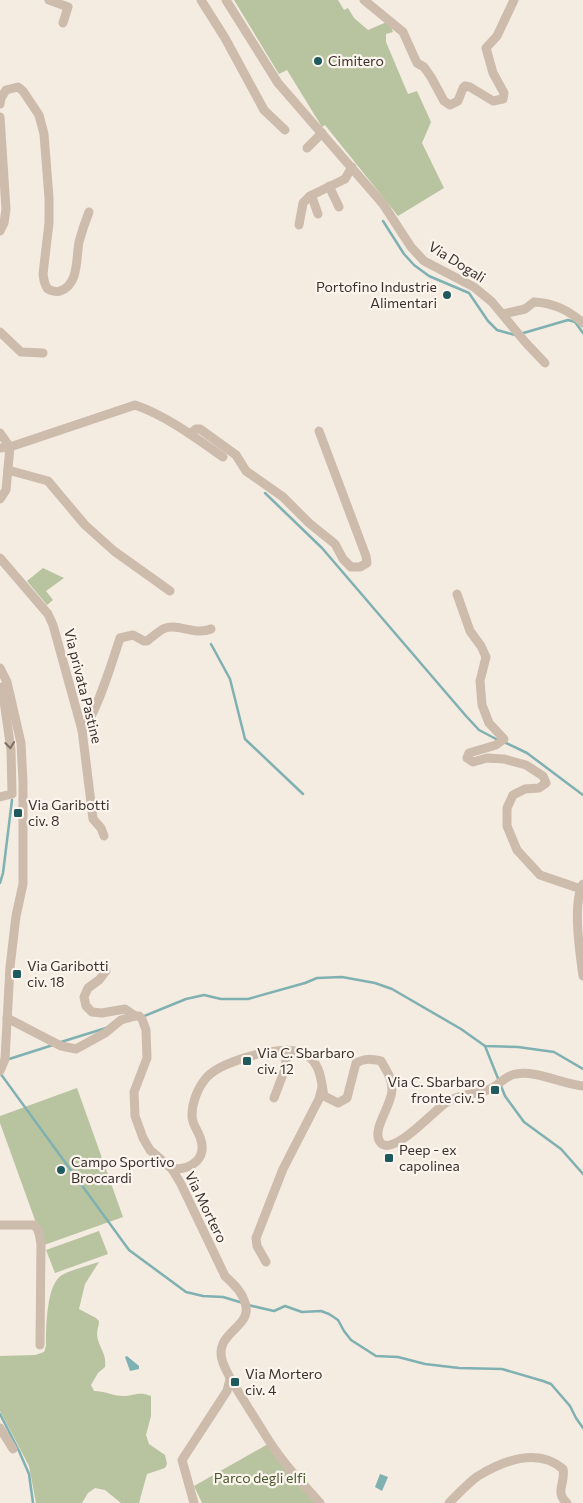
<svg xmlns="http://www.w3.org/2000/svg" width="583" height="1503" viewBox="0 0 583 1503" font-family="Commissioner,sans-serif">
  <rect width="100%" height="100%" fill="#f4ebe1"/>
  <g fill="#b8c4a0">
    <polygon points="234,0 338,0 344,10 348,8 354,18 368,30 389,21 393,32 386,34 386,42 408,94 417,91 431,122 422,143 444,188 398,216 325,125 322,127 287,70 279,74"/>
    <polygon points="43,568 64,578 46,591 53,600 47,605 27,581"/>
    <polygon points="77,1088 123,1217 44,1245 0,1123 0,1116"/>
    <polygon points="99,1231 108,1254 55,1273 46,1250"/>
    <path d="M99 1262 85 1284 79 1309 96 1318 99 1321C99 1325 97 1330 97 1334 98 1348 107 1352 105 1367L98 1373 91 1385 94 1391C105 1391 113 1396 123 1396 135 1396 138 1391 151 1396V1416L146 1435 149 1444 165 1455 167 1464 165 1468 147 1474 139 1503H121L105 1490 95 1488 88 1493 82 1503H36L29 1466 0 1411V1356L35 1355 44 1352 46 1346C46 1329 46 1284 62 1275 73 1269 87 1266 99 1262Z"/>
    <polygon points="268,1444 315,1503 202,1503 194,1486"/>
  </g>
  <g fill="#7fb0b2">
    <polygon points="127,1356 139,1366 139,1369 130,1371 125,1357"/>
    <polygon points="380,1474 388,1477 382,1491 375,1487"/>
  </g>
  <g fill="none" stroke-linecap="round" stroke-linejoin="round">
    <g stroke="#7fb0b2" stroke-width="2.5">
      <polyline points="383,221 404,254 414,265 429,276 469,293 488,321 497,330 515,335"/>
      <polyline points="520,334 568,320 575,322 583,333"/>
      <polyline points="265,493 322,548 466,716 479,730 498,740"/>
      <polyline points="211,644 230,679 245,739 303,794"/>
      <polyline points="504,742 527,753 583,795"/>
      <polyline points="0,883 3,873 12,800"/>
      <polyline points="142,1017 186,999 204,995 221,999 248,999 305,983 317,978 342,977 375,983 392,989 461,1029 485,1046 518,1047 554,1052 583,1069"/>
      <polyline points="61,1042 106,1028"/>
      <polyline points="485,1046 505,1096 524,1122 561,1149 583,1174"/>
      <polyline points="6,1060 53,1045"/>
      <polyline points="0,1073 129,1250 186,1292 203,1296 223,1297 243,1303"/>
      <polyline points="248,1305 274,1311 285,1306 302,1312 321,1311 329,1314 338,1320 344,1331 351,1340 376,1356 398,1357 425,1364 459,1368 502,1369 543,1381 551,1384 570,1406 576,1418 583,1428"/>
      <polyline points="0,1414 19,1451 29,1474 33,1503"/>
    </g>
    <g stroke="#cdbbac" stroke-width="9">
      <polyline points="49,0 68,7 63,23"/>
      <polyline points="201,0 225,38 264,110 285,130"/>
      <polyline points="226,0 278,83 383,204 411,247 424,261 474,287 492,302 526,343 545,363"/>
      <polyline points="364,0 403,32 417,63 424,67 431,77 444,101 450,105 458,101 463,88 465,86 470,87 493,101 503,99 504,93 493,73 486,48 497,36 514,0"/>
      <path d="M0 104 1 98 6 90 18 87 23 91 39 115 44 134 49 198V223L43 274C44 280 44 285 48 289 51 291 57 292 60 291 79 285 76 258 79 242 82 231 85 222 89 212"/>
      <polyline points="0,117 6,209 4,223 0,231"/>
      <polyline points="307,148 322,133"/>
      <polyline points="329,186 339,207"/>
      <polyline points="318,214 313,200 310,196 345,179 352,167"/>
      <polyline points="299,225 303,203 310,196"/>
      <path d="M503 314 525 309 534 302C554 303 568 310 583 323"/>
      <polyline points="0,332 21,352 43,353"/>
      <polyline points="0,433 10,447 6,490 0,499"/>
      <polyline points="190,434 196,429 200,429 236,455 246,471 283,497 309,523 335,544 343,559 351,567 360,567 367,563 366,556 319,431"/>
      <path d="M0 448 10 447 135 405C167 416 196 438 223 457"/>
      <polyline points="8,470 48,481 85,525 114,551 170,591"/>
      <polyline points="0,558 48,614 53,625 82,730 93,819 101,828 104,836"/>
      <polyline points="457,594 470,631 481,646 486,657 480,681 482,705 489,723 504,739 496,745 469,753 467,758 473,762 487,758 504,759 526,765 543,776 546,783 539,788 525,789 513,795 507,808 507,826 517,850 540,875 581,889"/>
      <polyline points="0,668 7,682 21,743 23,782 23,884 16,916 10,967 5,1059 0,1071"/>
      <path d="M82 730C96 716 113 659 120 638L133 635 144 641H147C152 637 158 632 163 629 176 622 194 636 211 629"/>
      <polyline points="0,797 12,794 11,750 2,687"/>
      <path d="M583 884C572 903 580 954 583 976"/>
      <polyline points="106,971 99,980 88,988 84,997 86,1006 92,1012 102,1013 125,1009 135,1016"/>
      <path d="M7 1018 61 1046 76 1049 105 1033 121 1020 135 1016H139L142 1019 146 1030 147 1058 134 1092 135 1116 143 1138 150 1150 172 1169 181 1184 225 1276C232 1283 241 1290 244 1300 257 1328 211 1331 223 1363 229 1379 240 1394 249 1409 259 1424 267 1439 278 1454 290 1471 306 1487 320 1503"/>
      <polyline points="274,1098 285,1069 287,1050"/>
      <path d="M172 1169C192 1170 208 1158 200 1137 197 1129 192 1124 192 1116 192 1102 198 1087 207 1077 222 1060 287 1042 307 1055 321 1065 321 1081 324 1096L338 1103 347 1098 356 1063C365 1058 371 1059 381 1061 386 1070 392 1078 392 1089 393 1104 371 1129 380 1142 392 1159 436 1108 447 1102 461 1093 476 1095 490 1089 499 1085 506 1075 516 1074 536 1070 562 1084 583 1086"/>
      <path d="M0 1225H34C40 1230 40 1238 41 1245L40 1345"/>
      <polyline points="266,1262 257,1246 256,1238 283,1169 319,1099 322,1087"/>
      <polyline points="0,1428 13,1449"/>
      <polyline points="194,1503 182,1460 227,1391 230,1379"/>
      <path d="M449 1503C458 1494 468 1483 478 1476 503 1461 538 1447 563 1469 566 1482 554 1493 567 1503"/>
    </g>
  </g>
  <defs><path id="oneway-chevron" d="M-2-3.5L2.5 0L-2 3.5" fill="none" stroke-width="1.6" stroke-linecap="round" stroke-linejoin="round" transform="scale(1.25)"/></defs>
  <use stroke="#7d6f65" href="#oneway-chevron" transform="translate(10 745) rotate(84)"/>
  <g fill="#1f5a5e" stroke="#fbf5ee" stroke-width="2">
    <circle cx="318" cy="61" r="5"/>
    <circle cx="447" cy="295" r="5"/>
    <rect x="13" y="808" width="10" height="10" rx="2.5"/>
    <rect x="12" y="969" width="10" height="10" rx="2.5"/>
    <rect x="242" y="1056" width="10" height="10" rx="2.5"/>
    <rect x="490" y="1085" width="10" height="10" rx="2.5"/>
    <rect x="384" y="1153" width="10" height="10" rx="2.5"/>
    <circle cx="61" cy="1170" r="5"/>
    <rect x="230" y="1377" width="10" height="10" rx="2.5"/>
  </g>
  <g text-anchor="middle" stroke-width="4.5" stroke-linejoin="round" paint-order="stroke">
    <g font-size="14" fill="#3b302b" stroke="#fbf5ee" text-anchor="start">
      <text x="328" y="66">Cimitero</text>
      <text x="437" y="292" text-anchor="end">Portofino Industrie<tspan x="437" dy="16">Alimentari</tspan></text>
      <text x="28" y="810">Via Garibotti<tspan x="28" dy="16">civ. 8</tspan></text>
      <text x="27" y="971">Via Garibotti<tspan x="27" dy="16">civ. 18</tspan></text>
      <text x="257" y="1058">Via C. Sbarbaro<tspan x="257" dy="16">civ. 12</tspan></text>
      <text x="485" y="1087" text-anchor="end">Via C. Sbarbaro<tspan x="485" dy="16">fronte civ. 5</tspan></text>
      <text x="399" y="1155">Peep - ex<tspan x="399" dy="16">capolinea</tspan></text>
      <text x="71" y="1167">Campo Sportivo<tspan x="71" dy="16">Broccardi</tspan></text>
      <text x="245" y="1379">Via Mortero<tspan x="245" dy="16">civ. 4</tspan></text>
    </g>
    <g font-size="14" fill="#3b302b" stroke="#fbf5ee">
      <text transform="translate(457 262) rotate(32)" y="5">Via Dogali</text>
      <text transform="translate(83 686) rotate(76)" y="5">Via privata Pastine</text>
      <text transform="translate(206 1207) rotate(64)" y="5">Via Mortero</text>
    </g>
    <g font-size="14" fill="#4a5a2e" stroke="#fbf5ee">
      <text x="260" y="1483">Parco degli elfi</text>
    </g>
  </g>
</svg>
